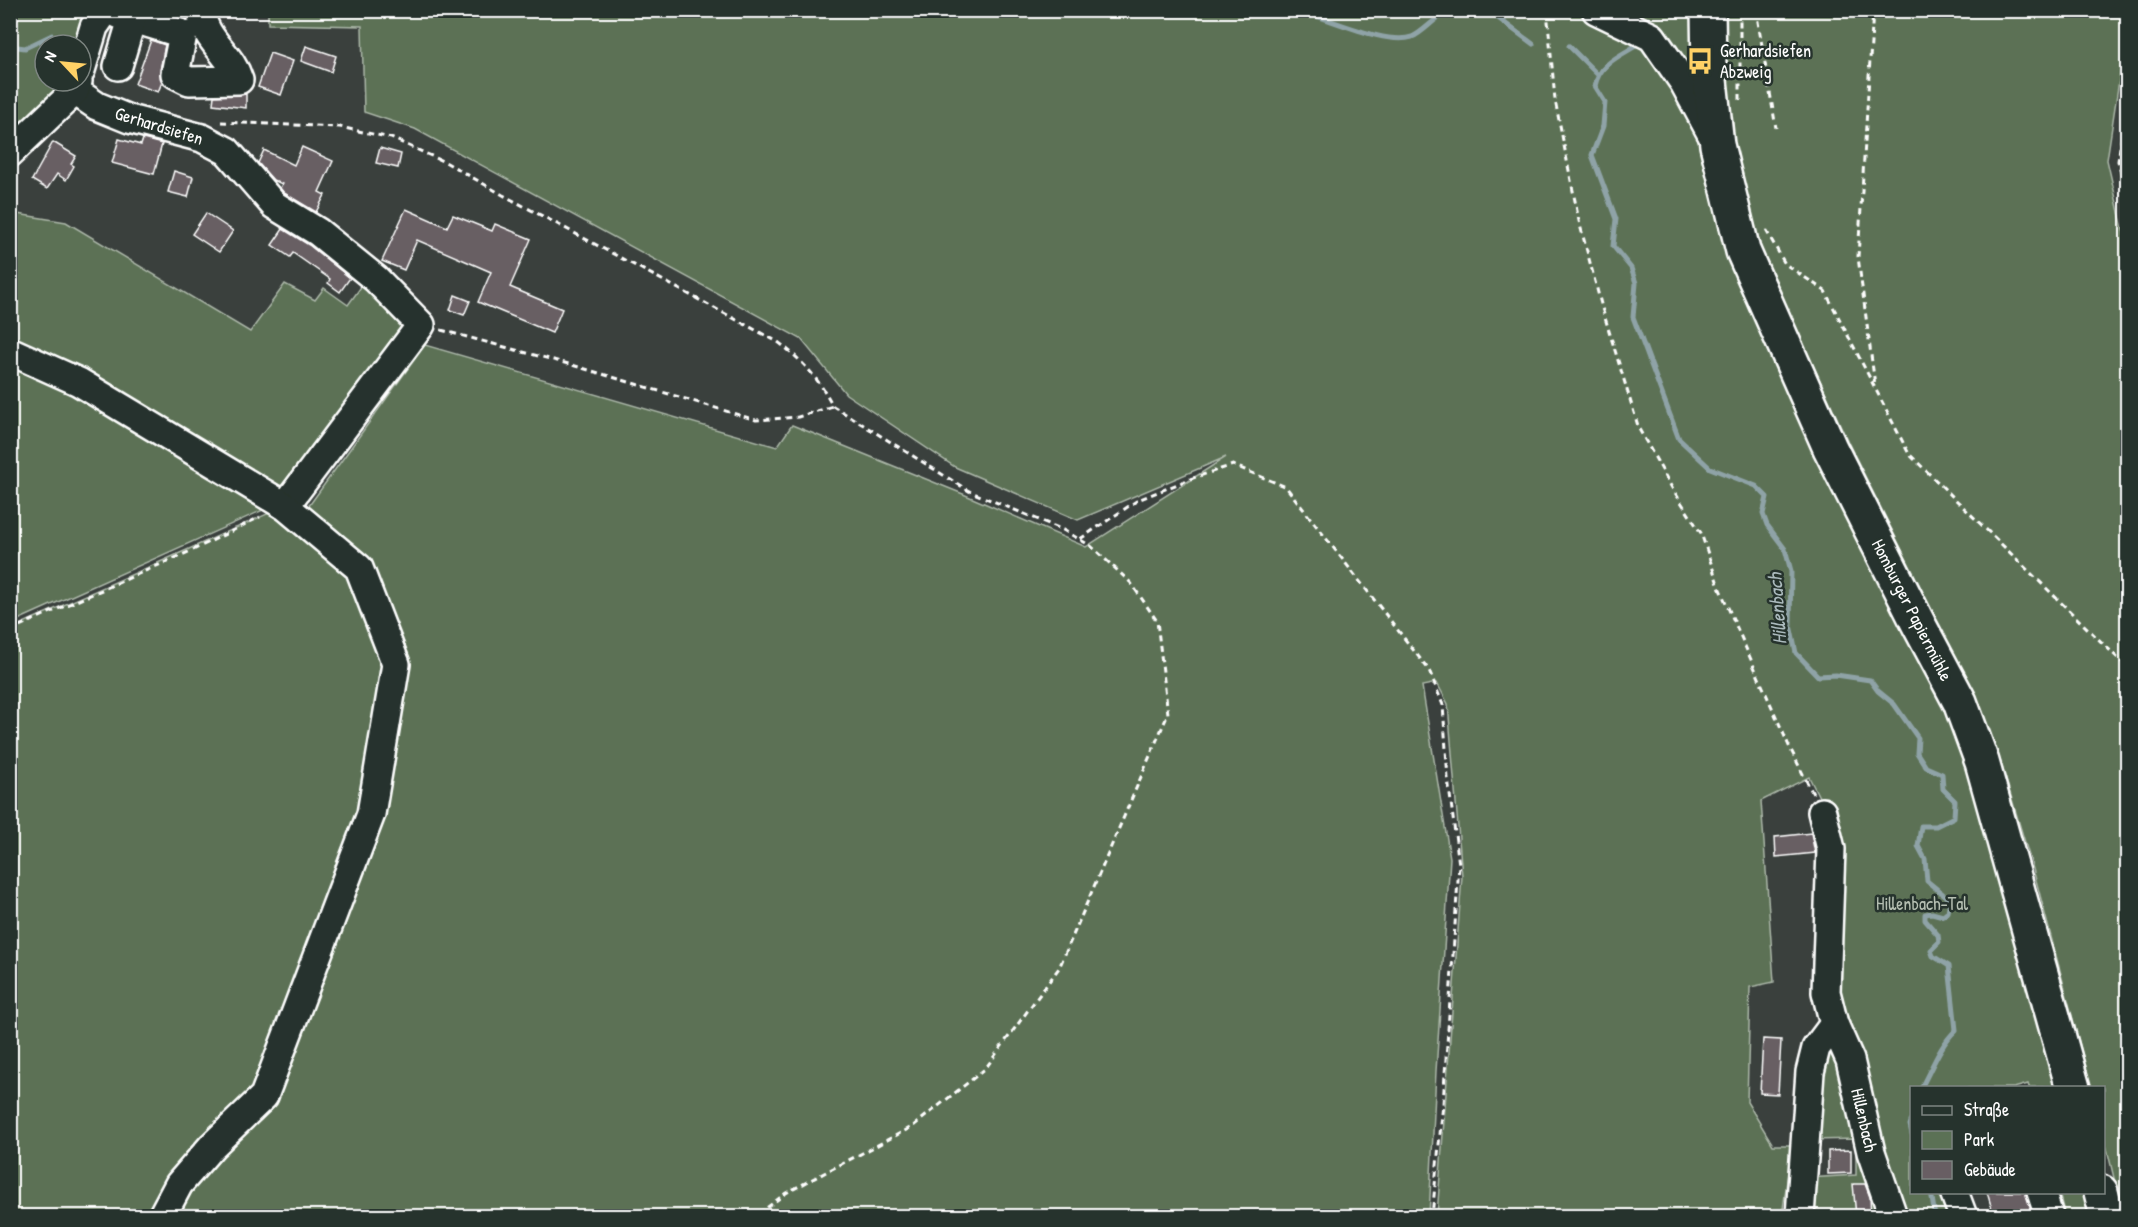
<svg xmlns="http://www.w3.org/2000/svg" width="2138" height="1227" viewBox="0 0 2138 1227" font-family="'Patrick Hand',sans-serif">
  <rect width="100%" height="100%" fill="#3a403d"/>
  <filter id="ink" filterUnits="userSpaceOnUse"><feTurbulence type="fractalNoise" baseFrequency=".0167" numOctaves="2"/><feDisplacementMap in="SourceGraphic" scale="12" xChannelSelector="R" yChannelSelector="G"/><feConvolveMatrix kernelMatrix="1 2 1 2 8 2 1 2 1" color-interpolation-filters="sRGB"/></filter>
  <g filter="url(#ink)">
    <g fill="#5b7155" stroke="#adb8aa" stroke-width="1.5">
      <polygon points="11,11 90,11 76,45 45,45 45,81 63,81 56,97 11,137"/>
      <polygon points="268,11 2127,11 2127,27 2107,160 2128,251 2127,1216 2123,1216 2104,1136 2104,1088 2091,1087 2033,869 2001,763 1976,698 1849,444 1763,255 1743,181 1721,187 1954,703 2062,1087 2029,1087 2028,1084 2014,1088 1912,1088 1912,1192 1941,1193 1949,1216 1902,1216 1840,1024 1825,809 1809,777 1761,801 1774,982 1750,987 1747,1102 1773,1145 1792,1145 1782,1216 1437,1216 1462,876 1448,704 1437,683 1422,686 1450,858 1436,1071 1429,1216 11,1216 10,629 285,506 303,514 425,345 777,447 792,425 963,494 1086,547 1226,457 1078,520 955,467 846,394 801,339 415,129 364,112 362,26 268,24"/>
      <polygon points="11,213 66,222 250,332 285,284 315,300 324,288 348,305 366,280 417,327 283,496 11,344"/>
      <polygon points="11,357 272,506 11,623"/>
      <polygon points="1834,1039 1888,1216 1803,1216 1808,1178 1856,1175 1856,1139 1812,1140 1820,1069"/>
      <polygon points="2059,1193 2089,1193 2096,1216 2065,1216"/>
    </g>
    <g fill="none" stroke-linecap="round" stroke-linejoin="round">
      <g stroke="#8fa3a7" stroke-width="5">
        <polyline points="645,10 653,13 688,10"/>
        <path d="M1296 10C1326 16 1384 46 1412 37 1424 32 1434 18 1446 13 1453 11 1466 13 1474 14"/>
        <polyline points="1494,15 1533,44"/>
        <polyline points="10,46 25,48 52,35"/>
        <polyline points="1569,46 1597,74"/>
        <path d="M1634 47C1617 57 1599 65 1595 86L1605 102 1603 126 1592 155 1616 219 1613 246 1631 268 1636 283 1633 317 1679 439 1710 468 1756 486 1767 497 1763 514 1767 525 1785 549 1791 571 1790 625 1796 653 1818 676 1836 675 1870 680 1878 691 1894 704 1918 738 1917 753 1926 767 1942 774 1943 789 1955 801 1954 817 1936 826H1921L1918 846 1925 859 1927 881 1950 900 1948 912 1943 916 1932 913 1925 914V920L1938 935 1939 942 1931 950 1933 956 1949 966 1956 1030C1940 1045 1932 1068 1921 1088"/>
        <polyline points="1912,1119 1910,1125 1912,1134"/>
        <polyline points="1931,1192 1935,1216"/>
      </g>
    </g>
    <g fill="#685e63" stroke="#fff" stroke-width="1.5">
      <polygon points="151,40 165,45 160,71 162,82 158,92 135,84"/>
      <polygon points="306,46 336,56 331,72 301,61"/>
      <polygon points="270,53 293,61 281,95 258,87"/>
      <polygon points="246,94 246,108 213,104 214,96"/>
      <polygon points="119,139 141,145 143,139 162,144 154,174 112,163"/>
      <polygon points="53,142 76,156 71,164 74,166 66,180 57,174 47,189 32,180"/>
      <polygon points="302,147 333,161 319,192 325,195 316,212 284,193 280,188 282,184 273,180 258,163 264,150 294,165"/>
      <polygon points="380,148 401,154 398,168 376,163"/>
      <polygon points="174,171 193,177 188,197 168,192"/>
      <polygon points="406,209 447,227 453,215 492,231 495,224 531,239 510,287 562,309 552,333 478,302 491,272 417,240 404,270 382,261"/>
      <polygon points="206,213 233,231 219,252 192,234"/>
      <polygon points="283,229 309,245 350,278 340,292 328,283 330,279 293,253 290,257 272,245"/>
      <polygon points="455,295 470,301 464,315 450,310"/>
      <polygon points="1811,833 1815,853 1776,857 1775,837"/>
      <polygon points="1763,1039 1781,1040 1778,1094 1760,1093"/>
      <polygon points="1851,1150 1851,1173 1828,1174 1828,1151"/>
      <polygon points="1853,1184 1865,1184 1870,1197 1871,1216 1856,1216"/>
      <polygon points="1987,1192 2026,1192 2033,1216 1994,1216"/>
    </g>
    <g fill="none" stroke-linecap="round" stroke-linejoin="round">
      <defs>
        <g id="minor">
          <path d="M116 10 118 14 183 34 175 74 189 81 239 80C231 53 203 40 201 10"/>
          <polyline points="1596,10 1652,37 1684,83 1713,137"/>
          <polyline points="118,66 132,19"/>
          <polyline points="81,70 94,27 106,10"/>
          <polyline points="75,91 97,106 129,119 202,138 227,151 274,205 318,232 376,279 421,325 285,506"/>
          <polyline points="10,153 75,91 78,81"/>
          <polyline points="10,351 79,382 285,506 359,568 396,664 371,814 264,1096 212,1146 179,1184 162,1216"/>
          <polyline points="1822,812 1831,849 1826,992 1834,1024 1850,1060 1871,1152 1893,1216"/>
          <polyline points="1954,1192 1963,1216"/>
          <polyline points="2041,1192 2049,1216"/>
          <polyline points="1800,1216 1810,1072 1816,1048 1834,1024"/>
        </g>
        <g id="major">
          <polyline points="1708,10 1709,71 1717,145 1743,251 1830,448 1919,625 1960,702 1982,762 2073,1088"/>
          <polyline points="2101,1192 2107,1216"/>
        </g>
      </defs>
      <use href="#minor" stroke="#fff" stroke-width="32"/>
      <use href="#major" stroke="#fff" stroke-width="38"/>
      <g stroke="#fff" stroke-width="3" stroke-dasharray="6 4.5" stroke-linecap="butt">
        <polyline points="1547,10 1555,100 1579,221 1602,308 1639,429 1672,488 1701,533 1719,587 1789,746 1813,794"/>
        <polyline points="1740,10 1740,102"/>
        <polyline points="1756,10 1776,128"/>
        <polyline points="1873,10 1858,257 1875,385"/>
        <polyline points="2128,95 2118,161 2128,197"/>
        <path d="M221 122 340 127 391 138 447 163 503 195 778 342C802 360 819 379 833 406L969 491 1063 530 1091 546 1131 583 1157 621 1168 714 1059 968 985 1069 912 1127 786 1193 756 1216"/>
        <polyline points="1766,230 1785,264 1825,291 1909,454 2128,668"/>
        <polyline points="441,330 572,365 756,420 798,417 833,406"/>
        <polyline points="1080,539 1138,500 1190,479 1233,465 1286,487 1429,670 1443,705 1448,779 1459,865 1443,1104 1432,1216"/>
        <polyline points="10,630 191,551 260,517"/>
      </g>
      <use href="#minor" stroke="#26332d" stroke-width="27"/>
      <use href="#major" stroke="#26332d" stroke-width="33"/>
    </g>
  </g>
  <defs>
    <symbol id="bus-bare" viewBox="-9 -9 18 18"><path d="M-5-6H5V4H4V6H2V4H-2V6H-4V4H-5ZM-3.5-4V0h7V-4ZM-3.5 1.2v1.5H-2V1.2ZM2 1.2v1.5H3.5V1.2Z" fill="#ffd166" stroke="#26332d" stroke-width="2.5" paint-order="stroke"/></symbol>
  </defs>
  <g fill-rule="evenodd">
    <use href="#bus-bare" x="1681" y="42" width="38" height="38"/>
  </g>
  <g text-anchor="middle" stroke-width="5" stroke-linejoin="round" paint-order="stroke">
    <g font-size="18" fill="#fff" stroke="#26332d" text-anchor="start">
      <text x="1720" y="57">Gerhardsiefen<tspan x="1720" dy="21">Abzweig</tspan></text>
    </g>
    <g font-size="18" fill="#fff" stroke="#26332d">
      <text transform="translate(159 126) rotate(17)" y="6">Gerhardsiefen</text>
      <text transform="translate(1912 610) rotate(63)" y="6">Homburger Papiermühle</text>
      <text transform="translate(1864 1120) rotate(77)" y="6">Hillenbach</text>
    </g>
    <g font-size="18" fill="#b5bfb2" stroke="#26332d">
      <text x="1922" y="910">Hillenbach-Tal</text>
    </g>
    <g font-size="20" font-style="italic" fill="#abbabd" stroke="#26332d">
      <text transform="translate(1777 609) rotate(-94)" y="7">Hillenbach</text>
    </g>
  </g>
  <rect width="2138" height="1227" fill="none" stroke="#26332d" stroke-width="36"/>
  <rect x="18" y="18" width="2102" height="1191" fill="none" stroke="#fff" stroke-width="2" filter="url(#ink)"/>
  <rect x="1910" y="1086" width="195" height="108" fill="#26332d" stroke="#7d8581" stroke-width="1.5"/>
  <rect x="1922" y="1106" width="30" height="9" fill="#26332d" stroke="#7d8581" stroke-width="1.5"/>
  <text x="1964" y="1116" font-size="18" fill="#ffffff">Straße</text>
  <rect x="1922" y="1131" width="30" height="18" fill="#5b7155" stroke="#7d8581" stroke-width="1.5"/>
  <text x="1964" y="1146" font-size="18" fill="#ffffff">Park</text>
  <rect x="1922" y="1161" width="30" height="18" fill="#685e63" stroke="#7d8581" stroke-width="1.5"/>
  <text x="1964" y="1176" font-size="18" fill="#ffffff">Gebäude</text>
  <g transform="translate(63 63) rotate(296)"><circle r="28" fill="#26332d" stroke="#7d8581" stroke-width="1.5"/>
  <path d="M0-4.5L10 22L0 15L-10 22Z" fill="#ffd166"/>
  <text y="-9" font-size="16" font-weight="bold" text-anchor="middle" fill="#ffffff">N</text>
  </g>
</svg>
